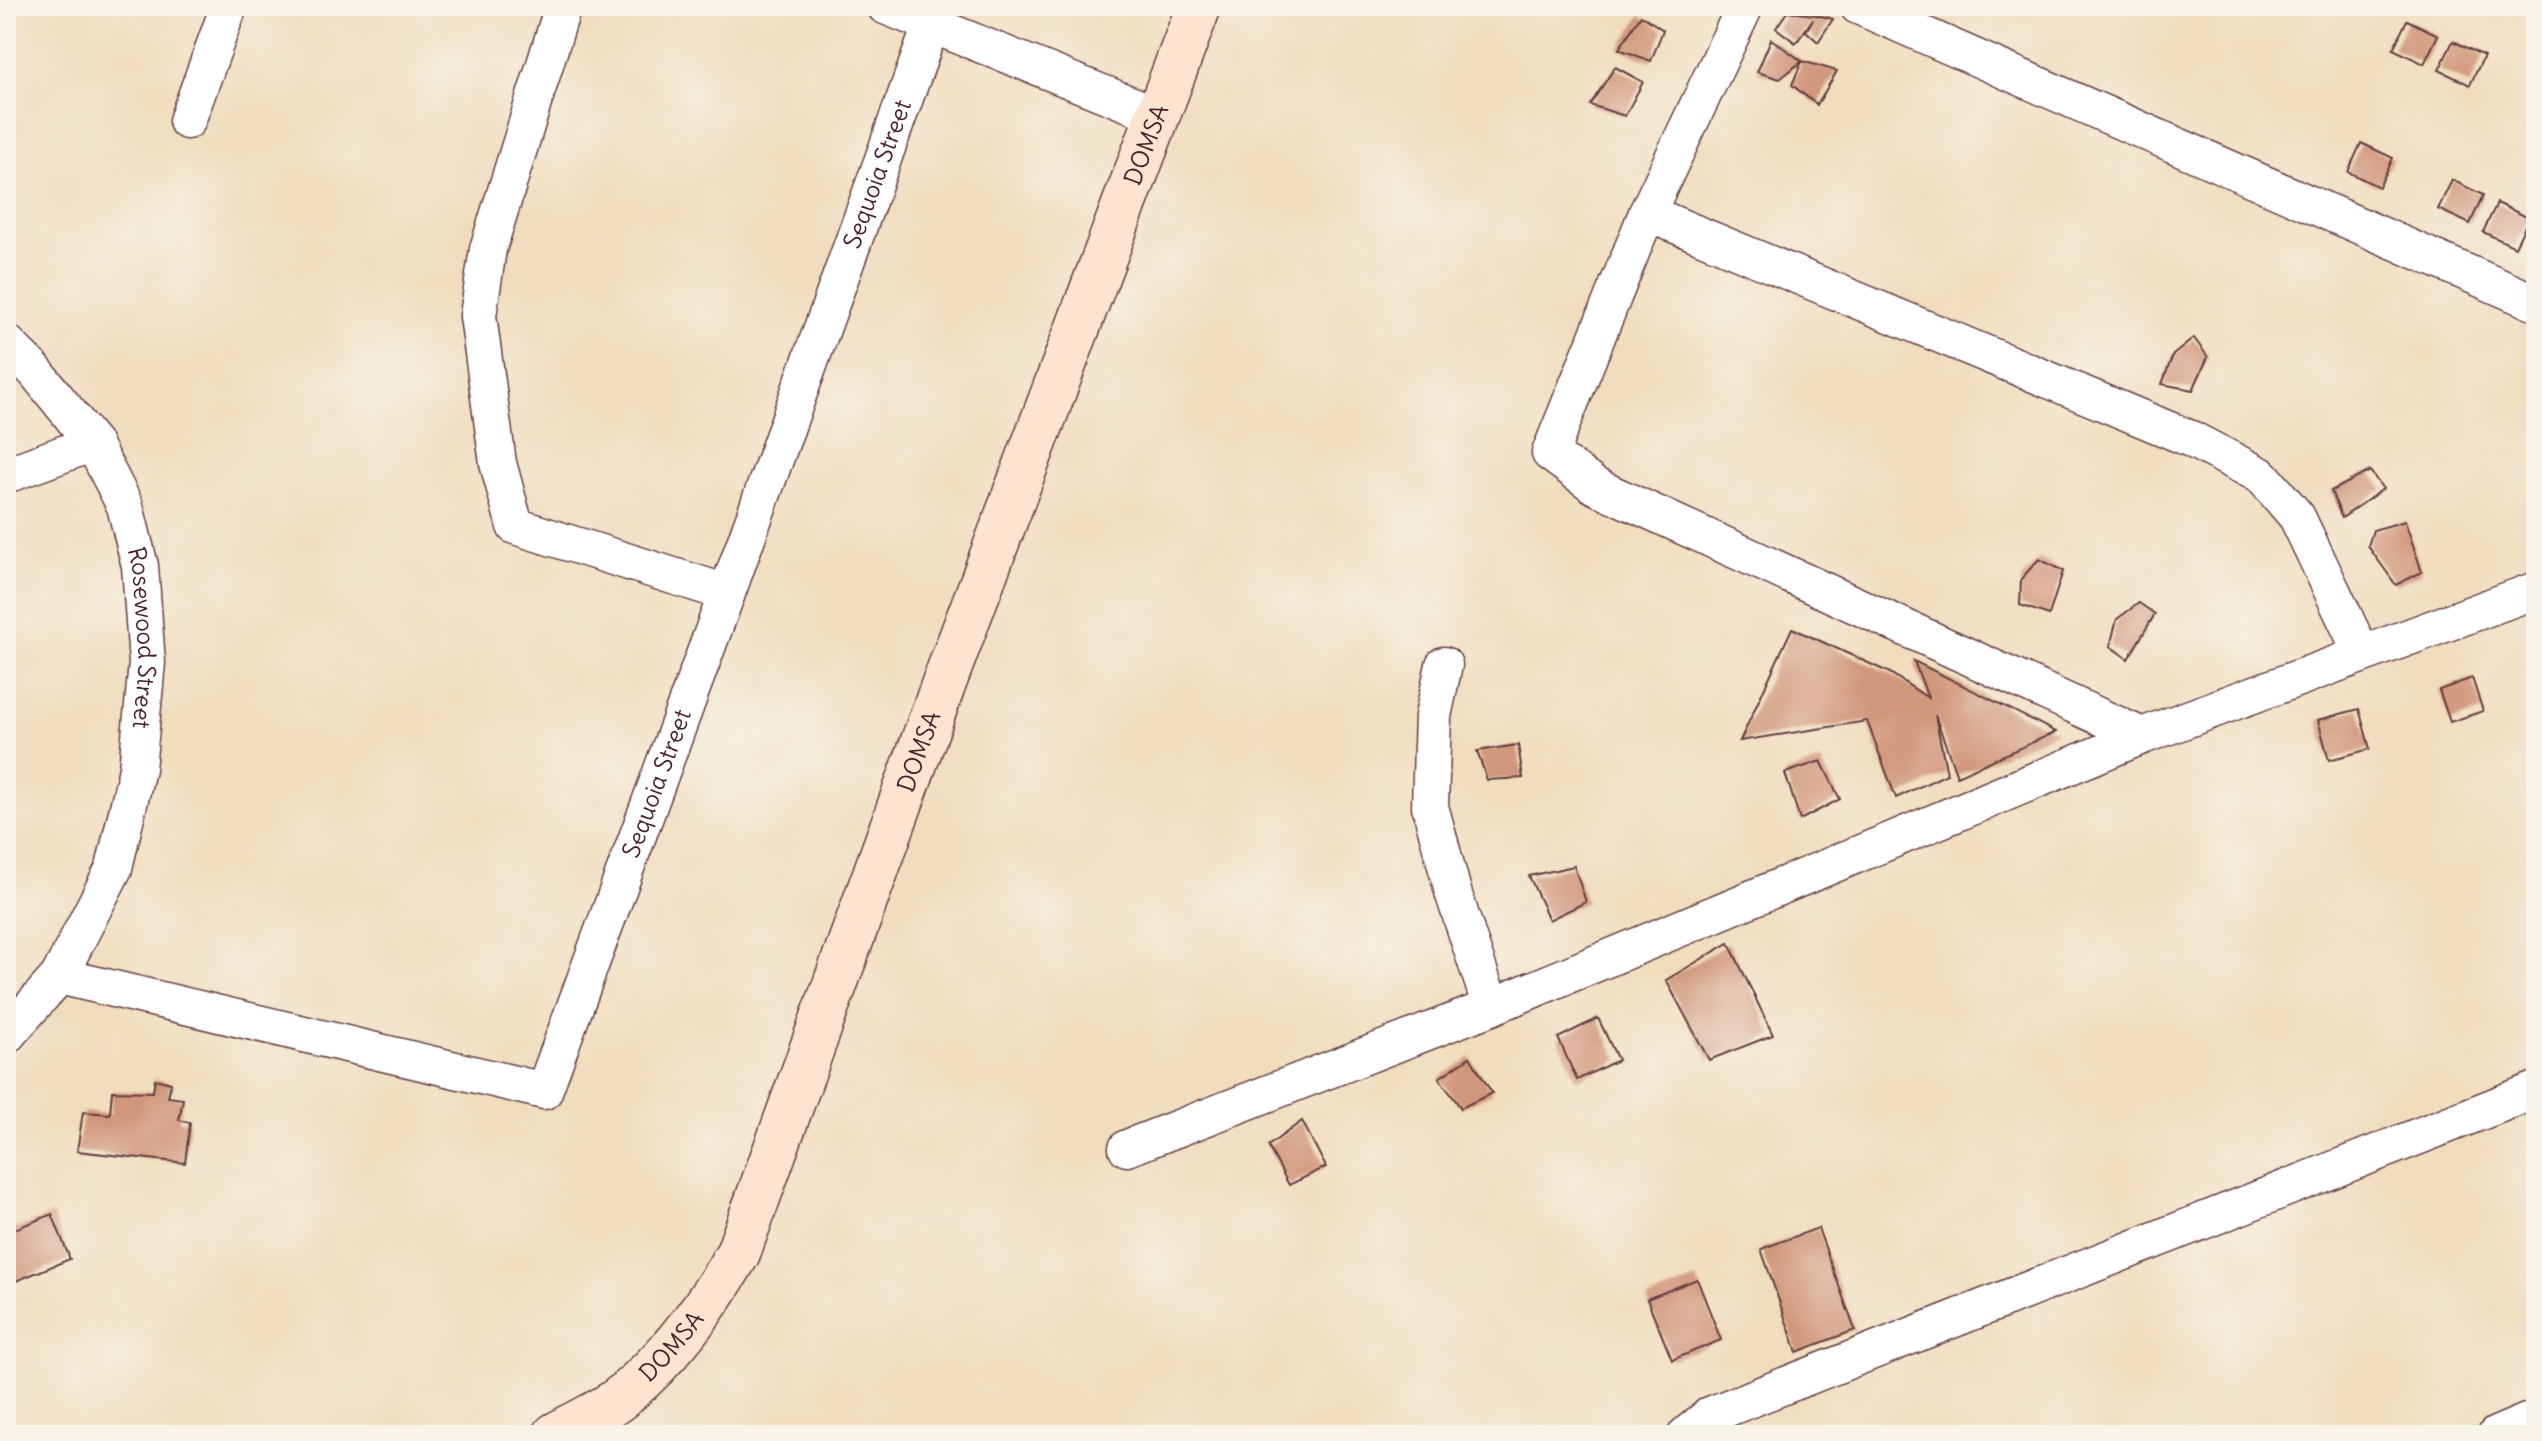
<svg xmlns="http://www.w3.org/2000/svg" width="2542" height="1441" viewBox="0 0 2542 1441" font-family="Delius,sans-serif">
  <rect width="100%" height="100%" fill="#f7f3e8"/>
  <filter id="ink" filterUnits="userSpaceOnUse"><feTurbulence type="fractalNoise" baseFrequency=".0125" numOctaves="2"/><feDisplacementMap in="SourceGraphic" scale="16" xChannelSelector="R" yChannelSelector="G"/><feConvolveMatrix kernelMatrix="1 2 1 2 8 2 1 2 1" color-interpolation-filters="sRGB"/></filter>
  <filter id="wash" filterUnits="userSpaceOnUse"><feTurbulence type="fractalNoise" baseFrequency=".006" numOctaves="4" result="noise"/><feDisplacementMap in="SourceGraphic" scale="32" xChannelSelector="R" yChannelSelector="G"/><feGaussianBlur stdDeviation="1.8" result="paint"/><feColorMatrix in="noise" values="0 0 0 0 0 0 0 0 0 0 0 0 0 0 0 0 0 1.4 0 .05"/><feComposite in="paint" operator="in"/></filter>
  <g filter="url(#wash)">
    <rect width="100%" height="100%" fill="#f0ddbd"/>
    <g id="blocks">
      <g fill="#d1977c">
        <polygon points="1787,12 1816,15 1833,19 1818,42 1806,31 1813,19 1796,43 1776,28"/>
        <polygon points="1641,15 1663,30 1651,61 1619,49"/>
        <polygon points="2407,20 2438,35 2424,64 2393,49"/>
        <polygon points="1771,39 1802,61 1780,79 1757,72"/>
        <polygon points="2453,41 2484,56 2470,85 2439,70"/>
        <polygon points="1802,61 1837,71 1817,105 1792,85"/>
        <polygon points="1615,67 1643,82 1625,116 1590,105"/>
        <polygon points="2361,143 2393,158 2379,187 2348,172"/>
        <polygon points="2452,180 2483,195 2470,224 2438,209"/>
        <polygon points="2497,203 2529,218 2515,247 2483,232"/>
        <polygon points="2194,338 2208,357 2193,390 2162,384 2173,355"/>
        <polygon points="2370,471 2383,489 2342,518 2331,491"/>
        <polygon points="2405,521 2422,572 2396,585 2368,546 2373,530"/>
        <polygon points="2039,559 2063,571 2049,615 2020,605 2021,579"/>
        <polygon points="2139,603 2155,614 2128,659 2110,646 2117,619"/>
        <polygon points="1792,628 1890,673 1928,698 1914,661 2056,732 1957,776 1935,715 1947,774 1896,798 1867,721 1740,741"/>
        <polygon points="2472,678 2483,711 2450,722 2439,690"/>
        <polygon points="2359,709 2370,749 2329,760 2318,720"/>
        <polygon points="1518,745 1523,778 1487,780 1477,751"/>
        <polygon points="1821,761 1840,799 1800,820 1785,773"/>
        <polygon points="1574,866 1586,902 1549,920 1529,876"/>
        <polygon points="1729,943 1773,1035 1709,1060 1666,980"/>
        <polygon points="1598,1018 1618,1060 1577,1080 1558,1038"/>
        <polygon points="1470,1057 1492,1093 1461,1108 1439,1078"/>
        <polygon points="155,1079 171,1083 168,1097 183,1099 179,1120 190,1123 185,1163 77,1151 83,1112 110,1114 112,1091 153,1092"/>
        <polygon points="1302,1121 1326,1167 1289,1185 1268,1146"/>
        <polygon points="52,1214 70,1259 6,1285 6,1222 10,1231"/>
        <polygon points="1818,1228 1855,1330 1797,1352 1761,1249"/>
        <polygon points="1697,1279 1721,1340 1672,1360 1647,1299"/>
      </g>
    </g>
  </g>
  <g filter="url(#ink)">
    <use href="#blocks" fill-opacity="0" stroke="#633c41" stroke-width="2"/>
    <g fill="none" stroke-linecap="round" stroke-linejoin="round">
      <defs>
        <g id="minor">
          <polyline points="563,6 488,249 478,316 498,463 515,526 727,593"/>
          <polyline points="885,6 1157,115"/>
          <polyline points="1745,6 1647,213 1550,453 1595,486 2142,736"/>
          <polyline points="1858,6 2536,303"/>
          <polyline points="187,121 229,6"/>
          <polyline points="1647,213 2191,439 2262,476 2297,517 2362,654"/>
          <path id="s1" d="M6 342 35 371 93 443 125 506 140 566 147 663 137 769 114 868 59 976 6 1036"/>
          <polyline points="6,475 93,443"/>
          <polyline points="1444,665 1433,716 1430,806 1454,895 1491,1007"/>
          <path id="s2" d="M59 976 544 1091 727 593 938 6"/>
          <polyline points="1127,1148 1491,1007 2142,736 2536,590"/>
          <polyline points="1686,1435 1710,1415 2536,1090"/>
          <polyline points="2496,1435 2536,1418"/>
        </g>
        <g id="secondary">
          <path id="s3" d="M555 1435C577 1422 606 1411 625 1394 672 1355 708 1305 738 1253L944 683 1199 6"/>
        </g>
      </defs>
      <use href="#minor" stroke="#633c41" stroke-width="39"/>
      <use href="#secondary" stroke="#633c41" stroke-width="47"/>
      <use href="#minor" stroke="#fff" stroke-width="36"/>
      <use href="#secondary" stroke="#fde4d0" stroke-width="44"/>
    </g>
  </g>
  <g text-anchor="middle" stroke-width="6" stroke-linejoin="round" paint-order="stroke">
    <g font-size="24" fill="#4a1f2b" stroke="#f7f3e8">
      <text dy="8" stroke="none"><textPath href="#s3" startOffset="1444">DOMSA</textPath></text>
      <text dy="8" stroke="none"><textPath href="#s2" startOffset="1474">Sequoia Street</textPath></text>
      <text dy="8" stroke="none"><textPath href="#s1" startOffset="338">Rosewood Street</textPath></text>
      <text dy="8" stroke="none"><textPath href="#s3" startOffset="796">DOMSA</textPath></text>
      <text dy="8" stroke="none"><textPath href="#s2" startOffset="826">Sequoia Street</textPath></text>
      <text dy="8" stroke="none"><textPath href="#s3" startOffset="148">DOMSA</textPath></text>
    </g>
  </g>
  <rect width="2542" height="1441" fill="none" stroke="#f7f3e8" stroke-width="32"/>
</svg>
